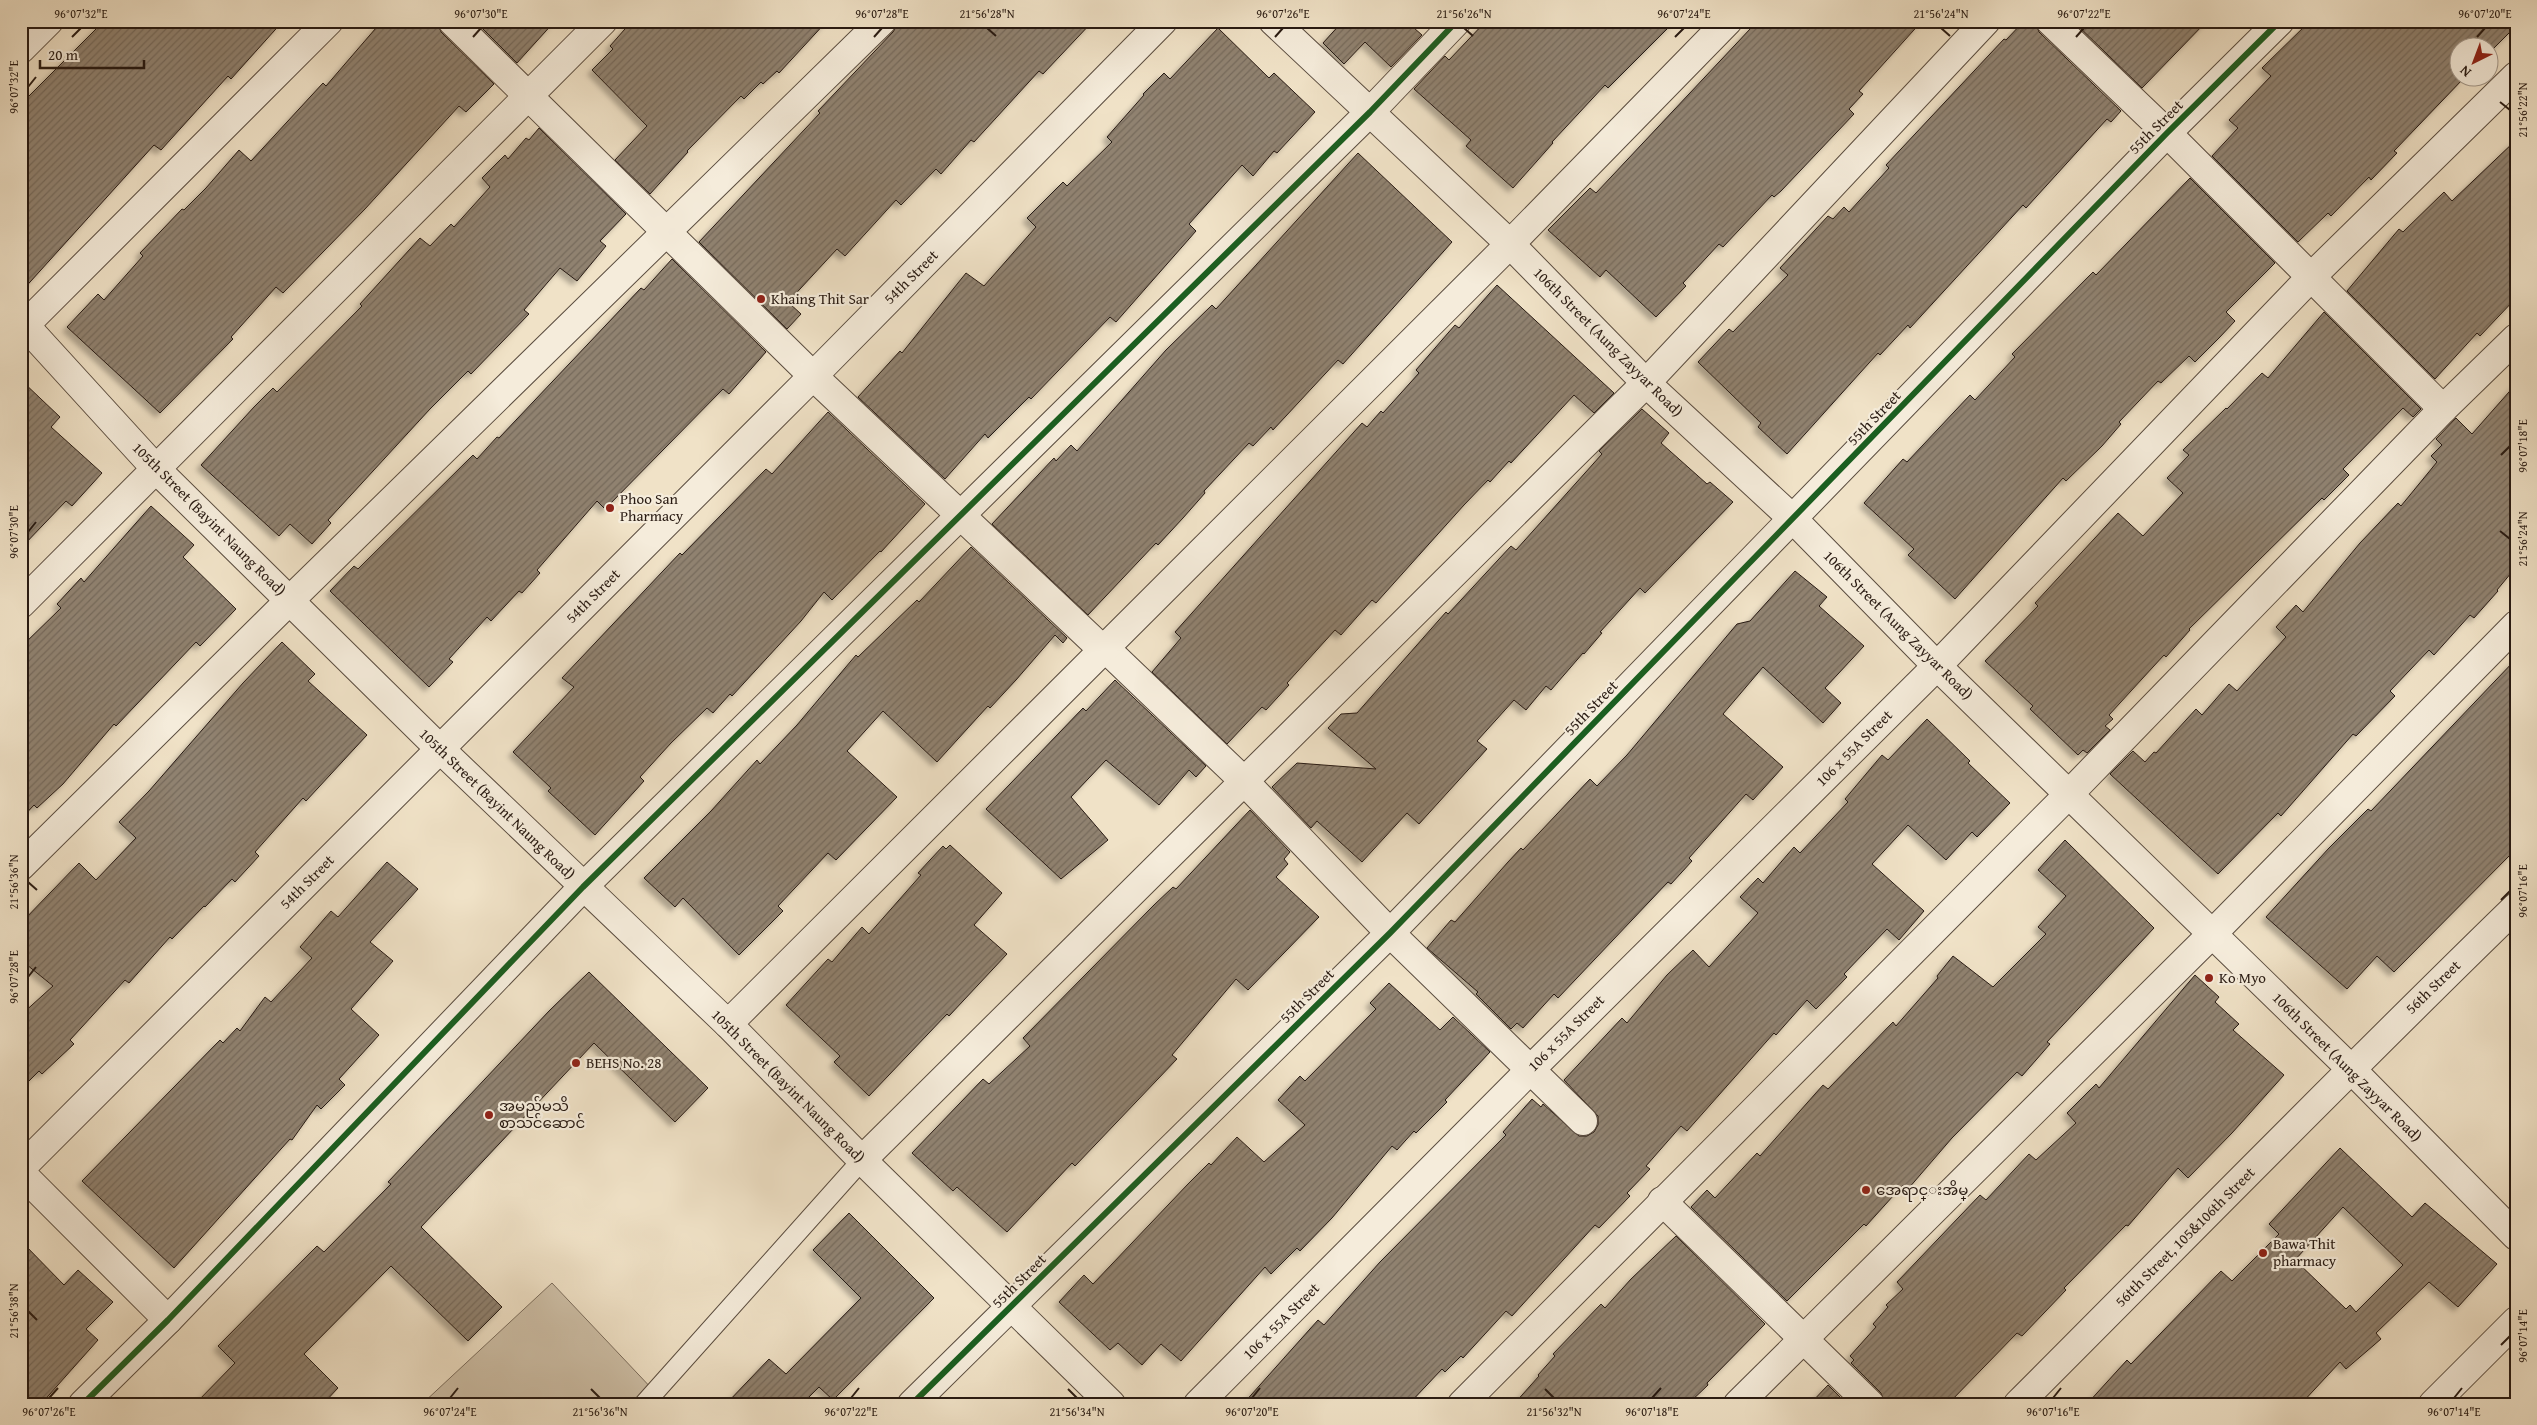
<svg xmlns="http://www.w3.org/2000/svg" width="2537" height="1425" viewBox="0 0 2537 1425" font-family="'Gentium Book Plus','Noto Sans Myanmar',serif">
  <defs>
    <pattern id="building-hatch" width="6" height="6" patternUnits="userSpaceOnUse" patternTransform="scale(1.25)"><rect width="6" height="6" fill="#908270"/><path d="M-1 1l2-2M0 6l6-6M5 7l2-2" fill="none" stroke="#766a5b"/></pattern>
    <filter id="shadow"><feDropShadow dx="-4.5" dy="4.5" stdDeviation="2.5" flood-color="#0004"/></filter>
  </defs>
  <rect width="100%" height="100%" fill="#f0e2c7"/>
  <filter id="stains"><feTurbulence type="fractalNoise" baseFrequency=".004" numOctaves="4"/><feColorMatrix values="0 0 0 0 .2 0 0 0 0 .09 0 0 0 0 .02 0 0 0 .5 -.17"/></filter>
  <radialGradient id="worn" r=".72"><stop offset=".6" stop-color="#630" stop-opacity="0"/><stop offset="1" stop-color="#630" stop-opacity=".3"/></radialGradient>
  <polygon fill="#cec0a8" stroke="#7b6d5d" points="552,1283 655,1392 643,1404 422,1404"/>
  <g fill="url(#building-hatch)" stroke="#281a12" fill-rule="evenodd" filter="url(#shadow)">
    <polygon points="104,21 283,21 231,79 228,76 161,150 154,145 21,292 21,104"/>
    <polygon points="382,21 437,21 441,32 494,84 466,112 459,106 365,209 283,293 276,287 231,337 233,339 160,413 67,327 98,294 104,300 143,256 140,253 182,209 184,210 206,188 239,150 251,161 323,83 326,86"/>
    <polygon points="475,21 555,21 517,63"/>
    <polygon points="632,21 827,21 779,73 777,71 763,84 761,82 744,99 741,96 687,151 688,152 650,194 615,160 647,126 592,70 613,49 610,46"/>
    <polygon points="900,21 1093,21 1043,74 1039,71 974,142 971,140 941,174 936,169 901,205 896,200 845,256 837,249 788,302 801,314 787,329 699,242 820,113 818,111 893,32"/>
    <polygon points="1343,21 1406,21 1422,35 1391,67 1365,42 1344,64 1323,43"/>
    <polygon points="1486,21 1675,21 1608,88 1605,85 1552,142 1553,143 1513,188 1466,146 1471,140 1414,89 1445,56 1449,60"/>
    <polygon points="1763,21 1922,21 1859,91 1863,94 1849,109 1854,114 1781,191 1774,197 1772,195 1723,247 1719,244 1683,283 1686,286 1656,317 1606,270 1600,277 1548,230 1590,188 1596,193 1751,28"/>
    <polygon points="2024,21 2035,21 2039,32 2121,111 2111,122 2107,119 2026,208 2023,205 1910,328 1908,325 1880,355 1878,353 1787,454 1758,427 1761,423 1698,362 1729,329 1733,332 1788,275 1780,268 1828,216 1833,219 1844,207 1849,212 1889,168 1886,165 2004,39 2006,40"/>
    <polygon points="2073,21 2207,21 2142,88"/>
    <polygon points="2310,21 2516,21 2516,26 2490,52 2490,48 2460,48 2460,78 2464,78 2394,151 2397,153 2371,180 2369,177 2331,216 2328,213 2298,242 2212,156 2238,128 2229,120 2271,76 2262,68"/>
    <polygon points="1218,28 1269,78 1274,73 1315,112 1277,153 1274,151 1253,176 1242,165 1189,224 1196,231 1116,322 1110,317 1031,399 1029,397 988,438 985,434 945,479 858,397 900,351 902,353 966,273 984,286 1036,227 1027,218 1063,182 1067,186 1112,142 1107,137 1144,95 1143,94 1164,73 1170,79"/>
    <polygon points="539,128 626,214 600,241 606,246 577,281 560,268 524,310 529,314 471,374 468,371 430,409 328,520 331,523 312,544 290,524 279,536 201,465 254,407 273,388 277,392 362,306 360,304 420,238 430,246 451,224 454,227 490,187 482,178 505,155 508,159 526,138 529,140"/>
    <polygon points="2516,140 2516,298 2480,336 2477,333 2435,379 2347,291 2399,229 2403,232 2444,192 2452,201"/>
    <polygon points="1358,153 1452,242 1343,364 1338,360 1273,430 1271,427 1253,446 1249,443 1204,491 1205,493 1183,518 1158,545 1156,543 1088,615 992,524 1054,458 1056,461 1071,445 1077,451 1166,350 1212,305 1216,309"/>
    <polygon points="2190,178 2275,263 2226,312 2235,321 2219,338 2195,362 2189,356 2161,383 2158,381 2119,422 2121,424 2102,446 2066,481 2063,478 1955,599 1908,555 1914,549 1864,503 1903,459 1907,462 1970,395 1975,400 2015,357 2012,354 2093,272 2096,275"/>
    <polygon points="672,259 766,352 729,394 723,389 605,509 597,501 537,570 540,573 522,593 519,591 491,621 487,617 449,659 453,662 429,687 330,591 354,566 358,569 473,455 477,459 497,437 499,438 641,288 644,290"/>
    <polygon points="1497,285 1614,393 1594,413 1574,395 1511,463 1509,461 1490,482 1488,480 1464,505 1376,603 1372,600 1341,635 1335,630 1287,683 1289,685 1266,710 1262,707 1227,744 1152,672 1181,638 1175,632 1362,423 1367,427 1381,411 1383,413 1419,373 1416,370 1455,325 1459,328"/>
    <polygon points="2324,312 2421,409 2413,417 2403,408 2343,469 2349,475 2324,500 2322,498 2189,629 2190,630 2166,657 2164,655 2109,715 2113,719 2105,726 2110,730 2087,753 2083,750 2078,755 2030,709 2033,706 1985,661 2038,606 2035,603 2118,513 2143,536 2183,493 2167,478 2189,455 2183,450 2226,408 2227,409 2262,373 2268,378"/>
    <polygon points="21,380 60,417 51,427 102,473 72,506 66,501 21,548"/>
    <polygon points="2516,384 2516,567 2497,590 2498,591 2474,618 2470,615 2434,655 2429,650 2390,691 2395,696 2356,736 2353,734 2281,816 2278,813 2218,874 2110,774 2133,751 2145,762 2154,752 2156,753 2196,709 2202,715 2229,684 2237,691 2286,637 2276,627 2296,605 2303,612 2360,543 2398,503 2401,506 2437,462 2431,456 2442,445 2436,439 2456,418 2472,434"/>
    <polygon points="1642,409 1669,433 1661,443 1707,484 1710,482 1733,502 1645,593 1640,588 1600,632 1602,633 1584,654 1583,653 1551,690 1546,686 1526,710 1514,700 1477,741 1487,749 1419,824 1407,813 1362,862 1317,821 1311,828 1272,787 1297,763 1376,769 1328,728 1341,714 1357,713 1446,612 1448,614 1511,546 1516,550 1602,454 1599,451"/>
    <polygon points="828,412 925,504 881,552 880,551 832,600 824,592 801,621 732,696 730,694 713,713 707,708 671,743 640,777 644,781 595,835 548,791 551,788 513,752 574,687 562,678 680,553 682,555 766,469 772,474"/>
    <polygon points="151,506 194,545 183,557 236,609 200,646 196,642 116,726 114,724 63,784 37,808 34,805 21,819 21,647 61,608 57,604 81,578 84,582"/>
    <polygon points="971,547 1067,638 1063,643 1055,635 1016,680 990,708 988,706 937,762 883,711 847,751 897,797 836,860 828,853 778,906 783,911 739,955 683,898 675,907 644,878 711,811 757,760 760,764 797,725 856,655 858,657 917,600 919,602"/>
    <polygon points="1795,571 1827,597 1819,606 1864,646 1825,688 1841,703 1823,723 1763,667 1723,714 1783,767 1753,800 1746,794 1689,858 1692,861 1671,884 1668,882 1558,998 1554,994 1523,1028 1517,1023 1511,1029 1476,994 1478,992 1427,948 1451,920 1455,922 1508,862 1521,848 1523,850 1590,779 1597,786 1627,755 1737,624 1750,621"/>
    <polygon points="282,642 315,674 308,681 367,735 306,801 303,798 255,852 259,856 235,882 232,879 205,907 204,906 172,939 170,937 129,983 125,980 70,1040 74,1044 42,1074 39,1071 21,1089 21,1015 53,986 21,960 21,923 79,863 96,880 136,838 119,822 149,791 243,683"/>
    <polygon points="2516,659 2516,849 2394,972 2377,956 2347,989 2266,917 2329,848 2368,809 2371,811"/>
    <polygon points="1115,680 1206,766 1196,777 1189,770 1159,805 1106,760 1071,797 1108,840 1061,879 986,809 1083,708 1086,711"/>
    <polygon points="1927,719 1970,761 1968,763 2010,803 1977,837 1972,832 1946,860 1908,825 1872,864 1924,911 1899,940 1887,929 1844,974 1847,977 1816,1009 1807,1000 1776,1035 1774,1033 1687,1131 1681,1126 1646,1166 1650,1169 1627,1193 1630,1196 1599,1228 1595,1225 1512,1316 1506,1311 1463,1358 1461,1356 1445,1372 1442,1369 1409,1404 1243,1404 1318,1320 1324,1325 1380,1262 1506,1135 1503,1132 1532,1099 1541,1107 1543,1104 1579,1136 1587,1136 1594,1132 1598,1125 1598,1116 1564,1080 1622,1018 1627,1023 1667,975 1693,950 1709,967 1758,913 1740,897 1758,878 1763,883 1794,847 1800,853 1848,802 1845,799 1882,755 1888,760"/>
    <polygon points="1250,810 1290,852 1284,859 1288,864 1276,877 1319,917 1248,990 1236,979 1172,1055 1177,1059 1075,1166 1072,1163 1007,1232 957,1187 953,1191 912,1153 983,1079 989,1084 1030,1046 1023,1038 1154,905 1173,887 1176,889"/>
    <polygon points="2065,840 2154,928 2047,1042 2050,1044 2022,1076 2017,1072 1952,1138 1908,1189 1903,1185 1866,1226 1864,1224 1787,1301 1691,1207 1707,1190 1715,1198 1757,1153 1760,1156 1823,1085 1828,1089 1893,1022 1896,1026 1938,978 1937,976 1953,956 1993,987 2046,934 2038,927 2066,896 2038,870"/>
    <polygon points="950,845 1002,893 974,925 1007,954 949,1016 947,1014 869,1096 834,1062 840,1056 786,1005 828,959 832,962 862,927 869,934 921,875 918,873 943,846 946,849"/>
    <polygon points="387,862 418,889 370,942 393,961 351,1009 379,1035 339,1079 345,1085 321,1109 317,1105 292,1140 290,1139 174,1268 82,1181 220,1040 223,1043 237,1028 240,1031 265,997 271,1002 312,958 300,947 331,911 338,917"/>
    <polygon points="589,972 708,1088 675,1122 594,1043 421,1227 502,1307 468,1341 391,1266 304,1354 338,1388 323,1404 195,1404 235,1363 218,1346 317,1246 324,1252 391,1184 388,1182 549,1011"/>
    <polygon points="2195,975 2219,997 2215,1002 2239,1024 2233,1030 2284,1075 2232,1133 2188,1178 2178,1168 2128,1226 2126,1225 2064,1288 2066,1290 2022,1336 2017,1333 1948,1404 1885,1404 1881,1393 1851,1363 1854,1360 1850,1356 1876,1327 1873,1324 1888,1307 1886,1305 1903,1289 1897,1282 1980,1195 1986,1200 2029,1154 2036,1160 2076,1123 2067,1113 2096,1084 2099,1088"/>
    <polygon points="1389,983 1440,1030 1453,1017 1490,1052 1445,1100 1447,1102 1416,1133 1414,1131 1397,1150 1392,1146 1332,1218 1300,1251 1297,1248 1271,1274 1265,1267 1181,1361 1161,1344 1142,1365 1118,1343 1110,1350 1059,1302 1084,1275 1093,1284 1188,1184 1209,1163 1211,1165 1237,1137 1264,1162 1305,1125 1278,1100 1300,1076 1305,1081 1376,1009 1370,1003"/>
    <path d="M2340 1148 2412 1217 2425 1203 2497 1264 2458 1307 2429 1282 2376 1333 2381 1339 2346 1369 2340 1362 2301 1404H2087L2127 1360 2131 1364 2221 1271 2232 1281 2279 1234 2269 1224ZM2343 1207 2403 1265 2356 1312 2350 1305 2346 1309 2295 1260Z"/>
    <polygon points="849,1213 934,1298 833,1400 819,1387 809,1397 816,1404 726,1404 769,1359 786,1374 861,1298 813,1250"/>
    <polygon points="1676,1236 1765,1324 1707,1383 1708,1385 1688,1404 1514,1404 1539,1376 1538,1375 1555,1356 1553,1354 1601,1304 1605,1308 1631,1279"/>
    <polygon points="21,1241 64,1285 78,1270 113,1302 86,1329 98,1340 41,1404 21,1404"/>
    <polygon points="1828,1385 1847,1404 1810,1404"/>
  </g>
  <g fill="none" stroke-linecap="round" stroke-linejoin="round">
    <defs>
      <polyline id="service" points="644,1404 862,1160"/>
      <g id="minor">
        <polyline points="452,21 813,376 1102,649"/>
        <polyline points="1273,21 1510,244 1646,383 1793,519 1937,666 2350,1068 2516,1236"/>
        <polyline points="2050,21 2167,133 2443,409"/>
        <polyline points="21,49 49,21"/>
        <polyline points="21,321 157,470 440,749 728,1024 862,1160 1111,1404"/>
        <polyline points="21,329 329,21"/>
        <polyline points="21,604 603,21"/>
        <polyline points="1104,647 1245,782 1390,933 1583,1121"/>
        <polyline points="21,866 290,600 882,21"/>
        <polyline points="728,1024 1510,244 1728,21"/>
        <polyline points="862,1160 1646,383 1986,21"/>
        <polyline points="21,1168 813,376 1163,21"/>
        <polyline points="21,1173 168,1320"/>
        <polyline points="1662,1201 1870,1404"/>
        <polyline points="83,1404 168,1320 583,887 1370,112 1457,21"/>
        <polyline points="912,1404 1390,933 2167,133 2280,21"/>
        <polyline points="1198,1404 1529,1071 1937,666 2310,278 2516,76"/>
        <polyline points="1462,1404 2068,795 2443,409 2516,338"/>
        <polyline points="1738,1404 2212,934 2516,625"/>
        <polyline points="2433,1404 2516,1321"/>
      </g>
      <path id="tertiary" d="M2018 1404C2184 1238 2348 1070 2516 907"/>
    </defs>
    <use href="#service" stroke="#5a4c3f" stroke-width="21"/>
    <use href="#minor" stroke="#5a4c3f" stroke-width="30"/>
    <use href="#tertiary" stroke="#5a4c3f" stroke-width="30"/>
    <use href="#service" stroke="#f5ecdb" stroke-width="19"/>
    <use href="#minor" stroke="#f5ecdb" stroke-width="28"/>
    <use href="#tertiary" stroke="#f5ecdb" stroke-width="28"/>
    <defs>
      <g id="cycleway">
        <polyline points="83,1404 168,1320 583,887 1370,112 1457,21"/>
        <polyline points="912,1404 1390,933 2167,133 2280,21"/>
      </g>
    </defs>
    <use href="#cycleway" stroke="#f5ecdb" stroke-width="9"/>
    <use href="#cycleway" stroke="#1b5e20" stroke-width="6"/>
  </g>
  <path fill="none" stroke="#281a12" stroke-width="2" d="M987 28 996 36M1464 28 1473 36M1941 28 1950 36M72 37 81 28M473 37 481 28M874 37 882 28M1275 37 1283 28M1675 37 1684 28M2076 37 2084 28M2477 37 2485 28M28 87 36 77M2500 102 2510 110M2501 455 2510 446M2500 531 2510 539M28 532 36 522M28 882 37 890M2501 900 2510 891M28 977 36 967M28 1311 37 1320M2501 1345 2510 1336M591 1389 600 1398M1068 1389 1077 1398M1545 1389 1554 1398M49 1398 58 1388M450 1398 458 1388M851 1398 859 1388M1252 1398 1260 1388M1652 1398 1661 1388M2053 1398 2061 1388M2454 1398 2462 1388"/>
  <g fill="#8f2418" stroke="#f5ecdb" stroke-width="2">
    <circle cx="761" cy="299" r="5"/>
    <circle cx="610" cy="508" r="5"/>
    <circle cx="2209" cy="978" r="5"/>
    <circle cx="576" cy="1063" r="5"/>
    <circle cx="489" cy="1115" r="5"/>
    <circle cx="1866" cy="1190" r="5"/>
    <circle cx="2263" cy="1253" r="5"/>
  </g>
  <g text-anchor="middle" stroke-width="4.5" stroke-linejoin="round" paint-order="stroke">
    <g font-size="15" fill="#281a12" stroke="#f5ecdb">
      <text transform="translate(2156 127) rotate(-45)" y="5">55th Street</text>
      <text transform="translate(911 277) rotate(-45)" y="5">54th Street</text>
      <text transform="translate(1608 342) rotate(45)" y="5">106th Street (Aung Zayyar Road)</text>
      <text transform="translate(1874 418) rotate(-46)" y="5">55th Street</text>
      <text transform="translate(209 519) rotate(45)" y="5">105th Street (Bayint Naung Road)</text>
      <text transform="translate(593 596) rotate(-45)" y="5">54th Street</text>
      <text transform="translate(1898 625) rotate(45)" y="5">106th Street (Aung Zayyar Road)</text>
      <text transform="translate(1591 708) rotate(-46)" y="5">55th Street</text>
      <text transform="translate(1854 748) rotate(-45)" y="5">106 x 55A Street</text>
      <text transform="translate(497 804) rotate(44)" y="5">105th Street (Bayint Naung Road)</text>
      <text transform="translate(307 882) rotate(-45)" y="5">54th Street</text>
      <text transform="translate(2433 987) rotate(-44)" y="5">56th Street</text>
      <text transform="translate(1307 996) rotate(-45)" y="5">55th Street</text>
      <text transform="translate(1566 1033) rotate(-45)" y="5">106 x 55A Street</text>
      <text transform="translate(2347 1067) rotate(45)" y="5">106th Street (Aung Zayyar Road)</text>
      <text transform="translate(788 1086) rotate(45)" y="5">105th Street (Bayint Naung Road)</text>
      <text transform="translate(2185 1237) rotate(-45)" y="5">56tth Street, 105&amp;106th Street</text>
      <text transform="translate(1019 1281) rotate(-45)" y="5">55th Street</text>
      <text transform="translate(1281 1321) rotate(-45)" y="5">106 x 55A Street</text>
    </g>
    <g font-size="15" fill="#281a12" stroke="#f5ecdb" text-anchor="start">
      <text x="771" y="304">Khaing Thit Sar</text>
      <text x="620" y="504">Phoo San<tspan x="620" dy="17">Pharmacy</tspan></text>
      <text x="2219" y="983">Ko Myo</text>
      <text x="586" y="1068">BEHS No. 28</text>
      <text x="499" y="1111">အမည်မသိ<tspan x="499" dy="17">စာသင်ဆောင်</tspan></text>
      <text x="1876" y="1195">အေရာင္းအိမ္</text>
      <text x="2273" y="1249">Bawa Thit<tspan x="2273" dy="17">pharmacy</tspan></text>
    </g>
  </g>
  <rect width="2537" height="1425" fill="none" stroke="#f0e2c7" stroke-width="55"/>
  <g transform="translate(2474 62) rotate(222)"><circle r="24" fill="#f5ecdb" stroke="#a3988b"/>
  <path d="M0-4L9 19L0 12L-9 19Z" fill="#8f2418"/>
  <text y="-8" font-size="14" font-weight="bold" text-anchor="middle" fill="#281a12">N</text>
  </g>
  <path d="M40 60v8h104v-8" fill="none" stroke="#281a12" stroke-width="2.5"/>
  <text x="48" y="60" font-size="15" fill="#281a12" stroke="#f5ecdb" stroke-width="4" paint-order="stroke">20 m</text>
  <rect x="28" y="28" width="2482" height="1370" fill="none" stroke="#281a12" stroke-width="2"/>
  <g font-size="12" text-anchor="middle" fill="#281a12">
    <text x="81" y="18">96°07'32"E</text>
    <text x="481" y="18">96°07'30"E</text>
    <text x="882" y="18">96°07'28"E</text>
    <text x="987" y="18">21°56'28"N</text>
    <text x="1283" y="18">96°07'26"E</text>
    <text x="1464" y="18">21°56'26"N</text>
    <text x="1684" y="18">96°07'24"E</text>
    <text x="1941" y="18">21°56'24"N</text>
    <text x="2084" y="18">96°07'22"E</text>
    <text x="2485" y="18">96°07'20"E</text>
    <text transform="translate(14 87) rotate(-90)" y="4">96°07'32"E</text>
    <text transform="translate(2523 110) rotate(-90)" y="4">21°56'22"N</text>
    <text transform="translate(2523 446) rotate(-90)" y="4">96°07'18"E</text>
    <text transform="translate(14 532) rotate(-90)" y="4">96°07'30"E</text>
    <text transform="translate(2523 539) rotate(-90)" y="4">21°56'24"N</text>
    <text transform="translate(14 882) rotate(-90)" y="4">21°56'36"N</text>
    <text transform="translate(2523 891) rotate(-90)" y="4">96°07'16"E</text>
    <text transform="translate(14 977) rotate(-90)" y="4">96°07'28"E</text>
    <text transform="translate(14 1311) rotate(-90)" y="4">21°56'38"N</text>
    <text transform="translate(2523 1336) rotate(-90)" y="4">96°07'14"E</text>
    <text x="49" y="1416">96°07'26"E</text>
    <text x="450" y="1416">96°07'24"E</text>
    <text x="600" y="1416">21°56'36"N</text>
    <text x="851" y="1416">96°07'22"E</text>
    <text x="1077" y="1416">21°56'34"N</text>
    <text x="1252" y="1416">96°07'20"E</text>
    <text x="1554" y="1416">21°56'32"N</text>
    <text x="1652" y="1416">96°07'18"E</text>
    <text x="2053" y="1416">96°07'16"E</text>
    <text x="2454" y="1416">96°07'14"E</text>
  </g>
  <rect width="100%" height="100%" filter="url(#stains)"/>
  <rect width="100%" height="100%" fill="url(#worn)"/>
</svg>
